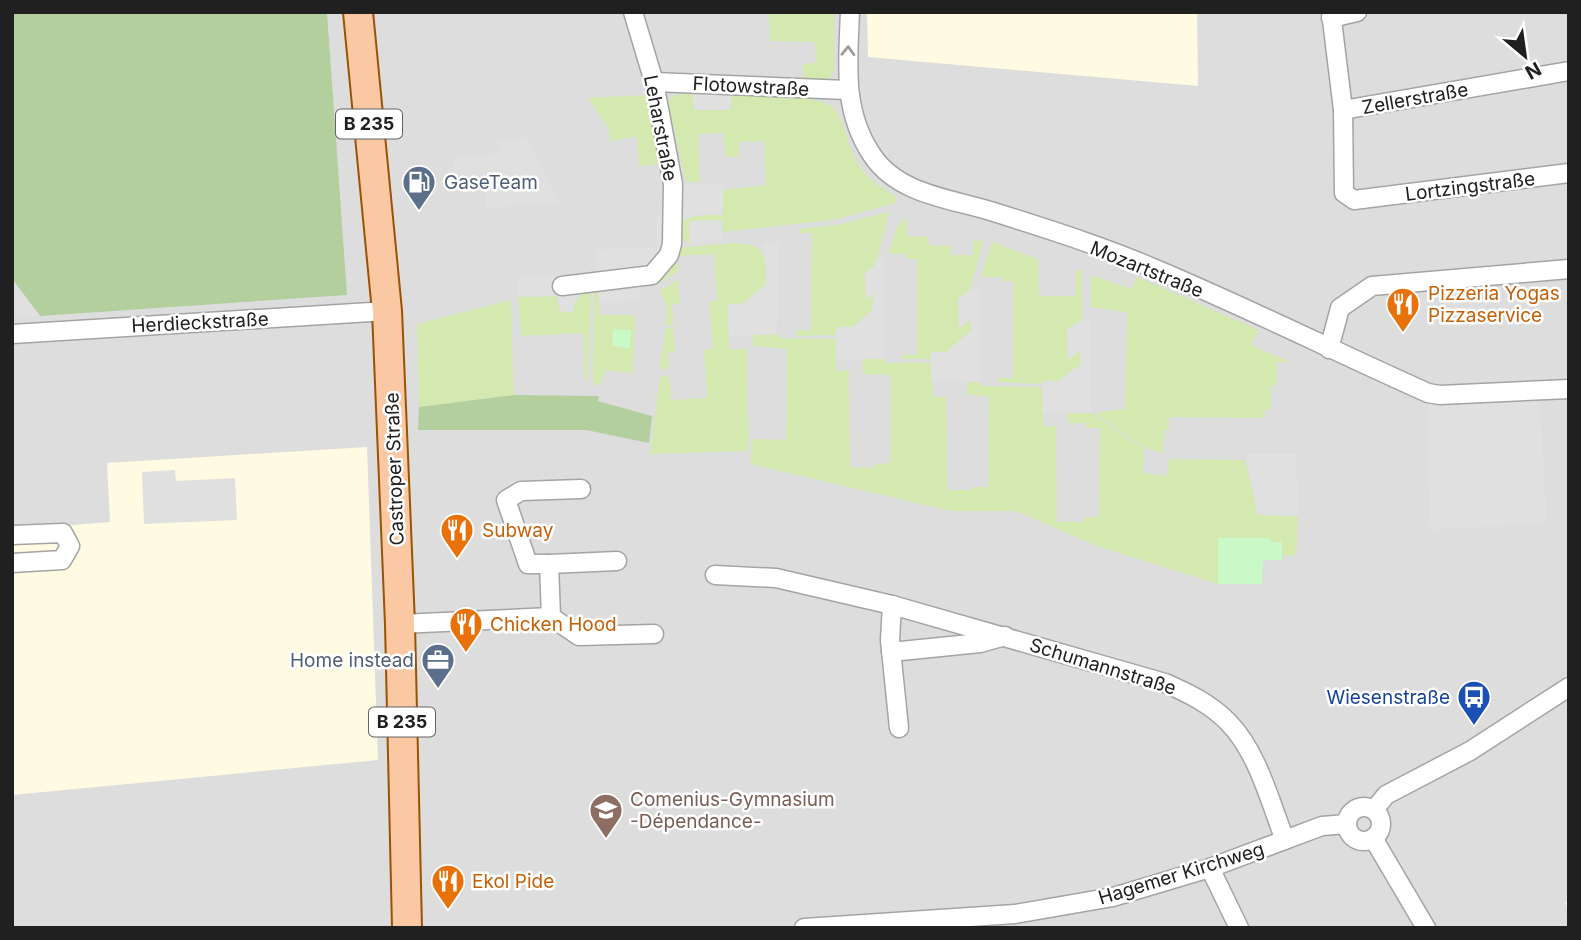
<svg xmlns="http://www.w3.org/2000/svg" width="1581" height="940" viewBox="0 0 1581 940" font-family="Inter,sans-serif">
  <rect width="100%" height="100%" fill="#f0ece7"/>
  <polygon fill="#dedddd" points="327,12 1569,12 1569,899 1564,903 1569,908 1569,928 12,928 12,279 346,295"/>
  <g fill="#fefbe2">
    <polygon points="867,12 1197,12 1198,86 868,57"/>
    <polygon points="367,447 378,760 12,795 12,530 110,522 107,463"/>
  </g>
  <g fill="#d3e9af">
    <path d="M769 12H834V71C828 84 816 80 803 80V64L816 63 815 42 770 41Z"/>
    <path d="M680 94H693V110H731V96C761 94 805 93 832 106 842 117 845 132 850 146 857 170 875 185 897 197L896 203 833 220 722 232 721 220 689 222 690 243 676 237 675 224C690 214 705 215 722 215L723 190 766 185 764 141 739 142V157H725L724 133 698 134 700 182H686L668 104 669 99Z"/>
    <polygon points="647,95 662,164 639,166 637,137 610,141 609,129 588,98"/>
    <polygon points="889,212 867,300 875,292 871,311 853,327 836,327 836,335 796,336 797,330 811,330 812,233 800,233 800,229 842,224"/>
    <polygon points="907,217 907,236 929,237 929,245 951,246 951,255 973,255 973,240 983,241 970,290 958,299 960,327 971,320 971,331 946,352 931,352 931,359 902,359 901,355 917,355 917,259 906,259 906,254 888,254 897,227"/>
    <polygon points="992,242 1038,259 1039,296 1075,296 1076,269 1082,271 1082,320 1067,330 1068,359 1081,350 1081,364 1058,381 1042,381 1042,384 998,382 998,378 1013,378 1013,281 1003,281 1003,277 981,277"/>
    <path d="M735 243C768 244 764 256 766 284L744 303 728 305 729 349H747L748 451 650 454 660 377 669 376 671 400 707 398 704 350 713 349 709 301H717L714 254 677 256 678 271 657 285 656 281 675 248Z"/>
    <polygon points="1091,275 1131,289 1137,277 1259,330 1251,345 1290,362 1276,362 1276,386 1271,386 1271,409 1265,410 1265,418 1169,417 1169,429 1164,430 1163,453 1145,448 1094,413 1125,409 1127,312 1090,307"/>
    <polygon points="678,280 680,303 672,304 673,324 665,326 667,308 660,290"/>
    <polygon points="594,286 598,286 600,315 635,315 633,373 605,370 601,384 593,385"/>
    <polygon points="591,287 588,380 585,379 583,333 521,336 518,297 556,296 560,305 575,301"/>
    <polygon points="511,300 514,395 419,407 417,324"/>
    <polygon points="673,327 675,352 667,353 669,369 660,369 665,329"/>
    <polygon points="777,334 781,338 836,339 836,371 849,370 850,467 875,468 875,464 890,463 891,375 863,374 862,359 884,359 886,363 931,362 933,397 946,397 947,490 972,490 973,487 988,487 989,397 967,394 967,382 980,382 982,386 1042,387 1043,427 1056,426 1057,522 1084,522 1084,517 1099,517 1100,428 1087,428 1086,423 1068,423 1067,413 1091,413 1144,449 1143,473 1167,476 1169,459 1245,460 1258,515 1298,516 1297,555 1281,556 1282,542 1218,538 1218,584 1097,546 1016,511 951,511 750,464 752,439 786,440 787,349 753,346 753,335"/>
  </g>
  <g fill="#b2cf9d">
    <polygon points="12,12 327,12 347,295 40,316 12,279"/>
    <polygon points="514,395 599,396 598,401 652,416 649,443 586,430 418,430 419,407"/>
  </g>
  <g fill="#c9f9c6">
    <polygon points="613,329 631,330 630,348 612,346"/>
    <polygon points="1218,538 1270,538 1272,542 1282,542 1282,560 1263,560 1262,584 1218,584"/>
  </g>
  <g fill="#e0e0e0">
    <rect x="693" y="91" width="38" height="19"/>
    <polygon points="527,138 559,200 547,206 534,203 487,209 483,174 455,177 453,158 501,153 499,141"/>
    <polygon points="673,184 723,185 723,215 694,215 673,226"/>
    <polygon points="656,216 664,216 662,256 654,266 596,274 596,250 657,247"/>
    <polygon points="722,220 723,241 690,243 689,221"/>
    <polygon points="778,243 777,334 729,336 728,305 744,303 766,284 764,244"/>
    <polygon points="876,258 884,258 883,359 836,359 836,327 853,327 871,311 875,293 866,300 865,273 875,265"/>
    <polygon points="584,274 585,290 575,301 573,312 561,312 556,296 518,297 517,277"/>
    <polygon points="12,279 40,316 12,318"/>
    <polygon points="640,284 642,300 599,303 598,286"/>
    <polygon points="980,287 980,382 931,381 931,352 946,352 971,331 971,320 959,327 958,299 970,290"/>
    <polygon points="1090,319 1091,413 1043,413 1042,381 1058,381 1081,364 1080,351 1068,360 1067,329 1082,320"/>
    <polygon points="1539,390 1547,523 1429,530 1428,393"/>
    <polygon points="1245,454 1296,454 1299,516 1258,515"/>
    <polygon points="175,470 176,481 235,478 237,520 144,524 142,472"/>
  </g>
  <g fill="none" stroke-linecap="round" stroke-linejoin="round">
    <defs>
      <g id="street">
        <path d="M850 12C848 62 842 111 872 155 898 195 953 199 994 212 1047 229 1102 246 1153 268 1246 307 1336 352 1428 393L1440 395 1569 389"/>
        <polyline points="1331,12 1343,110 1344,193 1354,200 1569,173"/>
        <polyline points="1331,18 1357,12"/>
        <polyline points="654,82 847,90"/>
        <polyline points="1343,110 1569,71"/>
        <polyline points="562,286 652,275 669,255 672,244 673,184 654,82 633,12"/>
        <polyline points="12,334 387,311"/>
        <polyline points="1329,349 1340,308 1372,286 1569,269"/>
        <polyline points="12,535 63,533 70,546 62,560 12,563"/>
        <polyline points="549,564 528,564 506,500 521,491 581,489"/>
        <path d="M715 575 776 578 892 605 1165 683C1188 693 1211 704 1229 723 1258 753 1270 802 1285 840"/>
        <polyline points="892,605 890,640 899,728"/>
        <polyline points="551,617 549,564 617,561"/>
        <polyline points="400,624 551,617 579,636 654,634"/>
        <polyline points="891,652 980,643 1005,636"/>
        <circle cx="1364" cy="824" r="17"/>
        <polyline points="1374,810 1386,795 1470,751 1569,687"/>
        <polyline points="1373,838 1426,928"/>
        <polyline points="1210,868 1239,928"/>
        <polyline points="804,928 1015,914 1113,897 1210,868 1322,826 1347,824"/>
      </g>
      <polyline id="primary" points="358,12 387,311 400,624 407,928"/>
    </defs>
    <use href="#street" stroke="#a4a4a4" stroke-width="21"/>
    <use href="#primary" stroke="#995303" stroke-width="32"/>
    <use href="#street" stroke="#fff" stroke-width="18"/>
    <use href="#primary" stroke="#fac8a3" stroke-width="28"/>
  </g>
  <defs><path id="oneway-chevron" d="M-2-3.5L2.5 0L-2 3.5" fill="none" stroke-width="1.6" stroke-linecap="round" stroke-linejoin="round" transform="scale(1.75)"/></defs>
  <use stroke="#9b9b9b" href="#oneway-chevron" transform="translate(848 51) rotate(-88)"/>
  <defs>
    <symbol id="fuel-pin" viewBox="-11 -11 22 30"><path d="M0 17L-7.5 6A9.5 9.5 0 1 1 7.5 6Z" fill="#5c6f8a" stroke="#fff"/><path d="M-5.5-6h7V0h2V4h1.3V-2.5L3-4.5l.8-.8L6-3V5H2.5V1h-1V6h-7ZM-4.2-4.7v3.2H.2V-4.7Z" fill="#fff"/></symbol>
    <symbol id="restaurant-pin" viewBox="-11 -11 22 30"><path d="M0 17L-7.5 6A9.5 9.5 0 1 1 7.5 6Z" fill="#e8710a" stroke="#fff"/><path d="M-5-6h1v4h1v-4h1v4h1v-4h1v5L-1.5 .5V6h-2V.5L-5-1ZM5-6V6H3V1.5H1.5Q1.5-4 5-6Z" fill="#fff"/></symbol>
    <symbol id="office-pin" viewBox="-11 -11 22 30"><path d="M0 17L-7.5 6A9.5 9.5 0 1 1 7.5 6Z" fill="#5c6f8a" stroke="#fff"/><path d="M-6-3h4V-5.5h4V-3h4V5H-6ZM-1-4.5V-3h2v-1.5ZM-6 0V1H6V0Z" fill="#fff"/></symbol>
    <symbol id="bus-pin" viewBox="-11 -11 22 30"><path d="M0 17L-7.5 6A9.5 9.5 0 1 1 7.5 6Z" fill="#1a4fb4" stroke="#fff"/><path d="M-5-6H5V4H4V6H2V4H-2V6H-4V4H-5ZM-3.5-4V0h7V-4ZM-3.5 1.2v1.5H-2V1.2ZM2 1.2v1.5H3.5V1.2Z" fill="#fff"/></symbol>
    <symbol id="school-pin" viewBox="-11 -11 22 30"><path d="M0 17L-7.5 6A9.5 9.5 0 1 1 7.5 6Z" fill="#8d6e63" stroke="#fff"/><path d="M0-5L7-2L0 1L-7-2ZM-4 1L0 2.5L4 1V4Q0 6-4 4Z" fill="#fff"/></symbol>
  </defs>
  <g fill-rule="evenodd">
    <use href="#fuel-pin" x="400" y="163" width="38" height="52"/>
    <use href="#restaurant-pin" x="1384" y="285" width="38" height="52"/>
    <use href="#restaurant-pin" x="438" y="511" width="38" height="52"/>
    <use href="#restaurant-pin" x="447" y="605" width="38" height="52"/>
    <use href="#office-pin" x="419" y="641" width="38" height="52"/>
    <use href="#bus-pin" x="1455" y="678" width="38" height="52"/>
    <use href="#school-pin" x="587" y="791" width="38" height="52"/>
    <use href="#restaurant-pin" x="429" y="862" width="38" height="52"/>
  </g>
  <g text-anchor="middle" stroke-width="5" stroke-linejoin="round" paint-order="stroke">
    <g fill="#fff" stroke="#636363" stroke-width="2">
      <rect x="336" y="109.5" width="66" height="29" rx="5"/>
      <rect x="369" y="707.5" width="66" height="29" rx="5"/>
    </g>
    <g font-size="18" font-weight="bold" fill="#202020">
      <text x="369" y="130">B 235</text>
      <text x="402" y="728">B 235</text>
    </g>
    <g font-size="19" fill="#202020" stroke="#fff">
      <text transform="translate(751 86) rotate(3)" y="7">Flotowstraße</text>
      <text transform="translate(1415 98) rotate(-10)" y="7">Zellerstraße</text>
      <text transform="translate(661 128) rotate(79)" y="7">Leharstraße</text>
      <text transform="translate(1470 186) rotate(-7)" y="7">Lortzingstraße</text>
      <text transform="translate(1147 269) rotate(22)" y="7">Mozartstraße</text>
      <text transform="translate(200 322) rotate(-3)" y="7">Herdieckstraße</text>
      <text transform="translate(394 469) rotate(-92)" y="7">Castroper Straße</text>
      <text transform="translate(1103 666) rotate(17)" y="7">Schumannstraße</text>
      <text transform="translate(1181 873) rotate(-17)" y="7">Hagemer Kirchweg</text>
    </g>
    <g font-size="19" fill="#4e5e75" stroke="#fff" text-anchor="start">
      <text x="444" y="189">GaseTeam</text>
      <text x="414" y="667" text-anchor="end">Home instead</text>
    </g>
    <g font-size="19" fill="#c56008" stroke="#fff" text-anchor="start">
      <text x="1428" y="300">Pizzeria Yogas<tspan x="1428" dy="22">Pizzaservice</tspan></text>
      <text x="482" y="537">Subway</text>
      <text x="490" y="631">Chicken Hood</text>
      <text x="472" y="888">Ekol Pide</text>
    </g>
    <g font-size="19" fill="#164399" stroke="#fff" text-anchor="end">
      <text x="1450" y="704">Wiesenstraße</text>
    </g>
    <g font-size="19" fill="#785e54" stroke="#fff" text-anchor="start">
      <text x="630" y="806">Comenius-Gymnasium<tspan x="630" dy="22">-Dépendance-</tspan></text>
    </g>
  </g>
  <rect width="1581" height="940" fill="none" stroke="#202020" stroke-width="28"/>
  <g transform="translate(1525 56) rotate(151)" stroke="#ffffff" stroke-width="5" paint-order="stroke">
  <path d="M0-5L12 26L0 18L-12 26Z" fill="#202020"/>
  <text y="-10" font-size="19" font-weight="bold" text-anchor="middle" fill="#202020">N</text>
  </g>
</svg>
